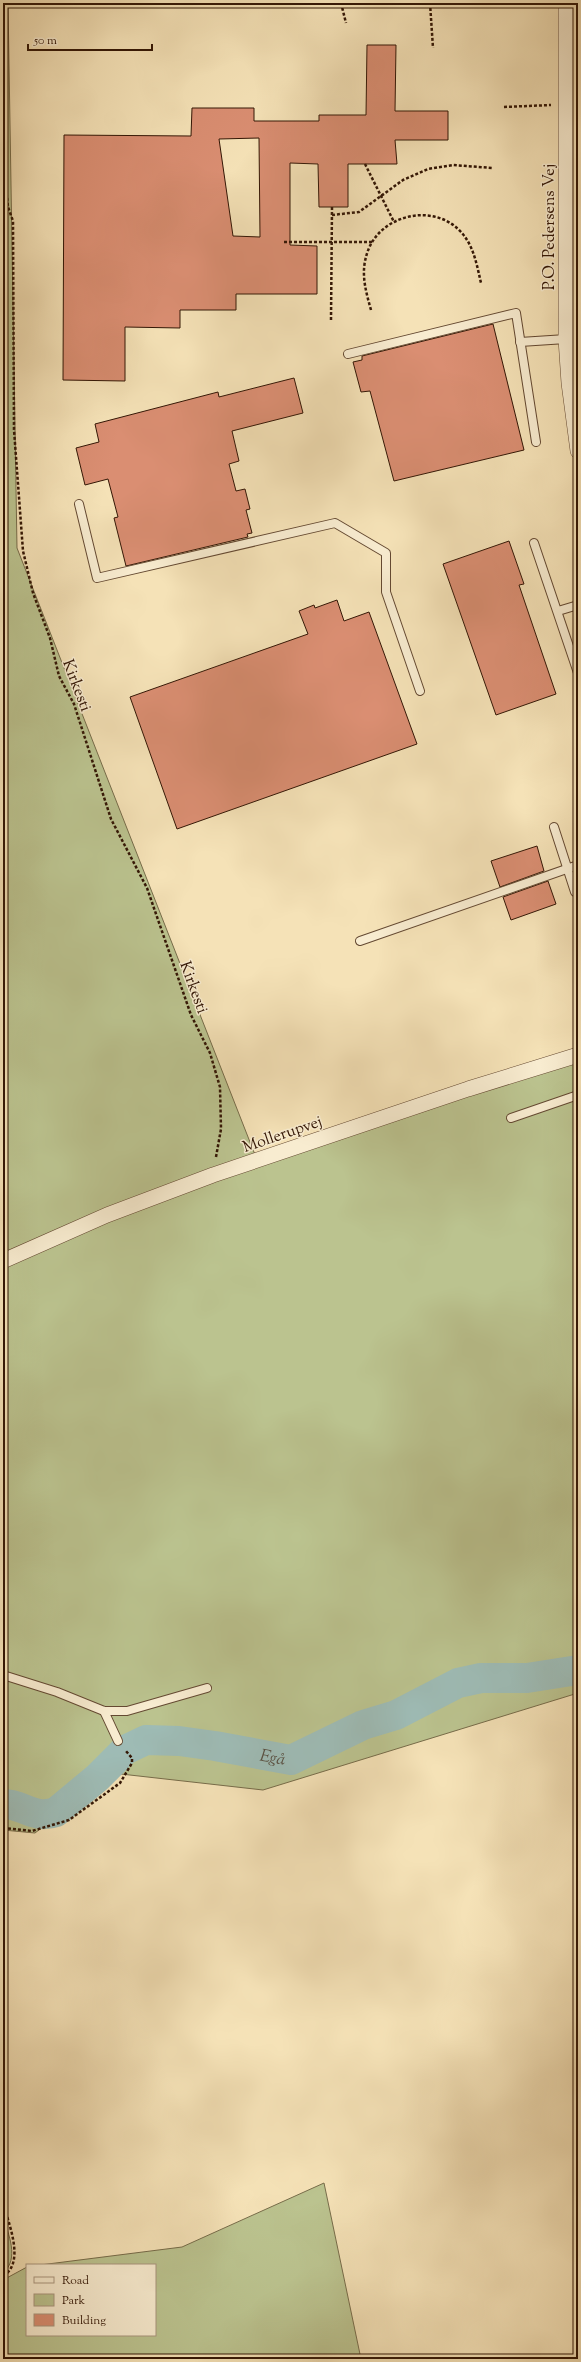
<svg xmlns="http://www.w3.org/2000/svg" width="581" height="2362" viewBox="0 0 581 2362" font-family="'Sorts Mill Goudy',serif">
  <rect width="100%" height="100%" fill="#f5e2b7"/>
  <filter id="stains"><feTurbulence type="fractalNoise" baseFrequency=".005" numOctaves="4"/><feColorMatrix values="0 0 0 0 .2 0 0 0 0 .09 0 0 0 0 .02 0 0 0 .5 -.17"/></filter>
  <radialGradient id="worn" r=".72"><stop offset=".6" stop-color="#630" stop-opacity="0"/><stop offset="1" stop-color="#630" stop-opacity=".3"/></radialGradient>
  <g fill="#bbc38f" stroke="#776c4a">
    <polygon points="3,3 8,3 17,548 259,1165 578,1059 578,1693 263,1790 112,1773 35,1833 3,1830"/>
    <polygon points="324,2183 361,2359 3,2359 3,2280 27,2267 27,2335 155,2335 155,2265 40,2265 182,2247"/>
    <path d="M3 2217C8 2233 20 2259 3 2273Z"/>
  </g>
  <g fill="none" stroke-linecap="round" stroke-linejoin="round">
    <path stroke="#9ebcb6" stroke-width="30" id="s1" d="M3 1804C22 1803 33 1820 56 1812L97 1778 125 1750 146 1740 179 1741 215 1746 291 1760 363 1725 396 1715 458 1683 481 1678H527L578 1670"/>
  </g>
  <g fill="#da8e72" stroke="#331605" fill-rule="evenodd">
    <path d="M367 45H396L395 111H448V140H395L397 164H348V207H319L318 164 290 163V245L317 246V294H236V310H180V328L125 327V381L63 380 64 135 191 136 192 108H254V121H319V115H366ZM259 138 260 237 233 236 219 139Z"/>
    <polygon points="493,324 524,450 394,481 370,391 361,392 353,362 362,360 362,356"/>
    <polygon points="294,378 303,413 232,431 239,461 229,464 236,491 245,489 250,509 246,510 252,533 247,534 248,537 126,566 114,518 118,517 108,479 85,485 76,448 99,442 95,424 218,392 219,397"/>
    <polygon points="509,541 524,584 519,585 556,694 496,715 443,564"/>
    <polygon points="337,600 344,621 369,612 417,744 177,829 130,697 308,634 299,611 314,605 315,608"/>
    <polygon points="537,846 544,871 500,887 491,861"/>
    <polygon points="548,881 556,904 511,920 503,897"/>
  </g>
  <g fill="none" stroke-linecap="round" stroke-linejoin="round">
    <defs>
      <g id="lane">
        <polyline points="520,342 566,339"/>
        <polyline points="348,354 516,313 536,442"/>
        <polyline points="79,504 97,578 335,523 386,553 386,592 420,691"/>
        <polyline points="534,543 578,673"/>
        <polyline points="558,611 578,605"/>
        <polyline points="554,827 575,892"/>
        <polyline points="360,941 578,865"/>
        <polyline points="511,1118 578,1095"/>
        <polyline points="3,1675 57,1692 104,1711 127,1711 207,1688"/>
        <polyline points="104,1711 118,1741"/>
      </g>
      <g id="street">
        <polyline points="566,3 566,339 569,383 578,451"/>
        <polyline points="3,1261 107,1215 213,1175 468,1089 578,1055"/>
      </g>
    </defs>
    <use href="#lane" stroke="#644932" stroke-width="10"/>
    <use href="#street" stroke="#644932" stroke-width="16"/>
    <g stroke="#331605" stroke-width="2.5" stroke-dasharray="3 2" stroke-linecap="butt">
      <polyline points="341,3 346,23"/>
      <polyline points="430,3 433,48"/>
      <polyline points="3,64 6,79 3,87"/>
      <polyline points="504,107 551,105"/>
      <polyline points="3,158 8,207 13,221 14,430 23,551 33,593 50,638 59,676 74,704 111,819 147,888 191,1015 210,1053 220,1087 221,1129 216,1157"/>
      <polyline points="365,164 394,222"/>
      <polyline points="332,215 359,212 403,180 428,169 453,165 492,168"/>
      <polyline points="284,242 373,242"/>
      <path d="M371 310C366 292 361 275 366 257 376 215 433 201 461 232 474 246 477 266 481 283"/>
      <polyline points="331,320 332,207"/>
      <polyline points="3,1828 32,1831 69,1820 120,1783 132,1763 132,1758 125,1750"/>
      <path d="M3 2203C8 2222 26 2263 3 2276"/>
    </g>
    <use href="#lane" stroke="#f8ecd0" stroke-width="8"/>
    <use href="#street" stroke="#f8ecd0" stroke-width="15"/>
  </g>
  <g text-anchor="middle" stroke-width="3" stroke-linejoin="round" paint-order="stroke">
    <g font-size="16" fill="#331605" stroke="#f8ecd0">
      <text transform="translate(548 227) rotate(-90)" y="6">P.O. Pedersens Vej</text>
      <text transform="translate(78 685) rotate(69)" y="6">Kirkesti</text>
      <text transform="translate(195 987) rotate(70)" y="6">Kirkesti</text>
      <text transform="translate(282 1133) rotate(-19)" y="6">Mollerupvej</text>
    </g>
    <g font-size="17" font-style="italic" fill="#585043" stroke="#f8ecd0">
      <text dy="6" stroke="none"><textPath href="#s1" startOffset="299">Egå</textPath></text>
    </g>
  </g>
  <rect width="581" height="2362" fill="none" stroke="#f5e2b7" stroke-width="16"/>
  <rect x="4" y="4" width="573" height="2354" fill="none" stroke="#331605" stroke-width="2"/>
  <rect x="8" y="8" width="565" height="2346" fill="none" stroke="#331605"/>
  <rect x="26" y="2264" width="130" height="72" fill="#f8ecd0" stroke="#a9967f"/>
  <rect x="34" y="2277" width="20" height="6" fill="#f8ecd0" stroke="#a9967f"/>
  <text x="62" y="2284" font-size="12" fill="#331605">Road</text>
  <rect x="34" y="2294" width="20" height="12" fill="#bbc38f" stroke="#a9967f"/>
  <text x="62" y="2304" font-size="12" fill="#331605">Park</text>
  <rect x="34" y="2314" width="20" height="12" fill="#da8e72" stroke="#a9967f"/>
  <text x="62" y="2324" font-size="12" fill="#331605">Building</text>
  <path d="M28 44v6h124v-6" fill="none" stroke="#331605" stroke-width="2"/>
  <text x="34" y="44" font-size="12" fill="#331605" stroke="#f8ecd0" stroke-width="3" paint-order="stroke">50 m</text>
  <rect width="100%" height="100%" filter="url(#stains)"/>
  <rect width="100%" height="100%" fill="url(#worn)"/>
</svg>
